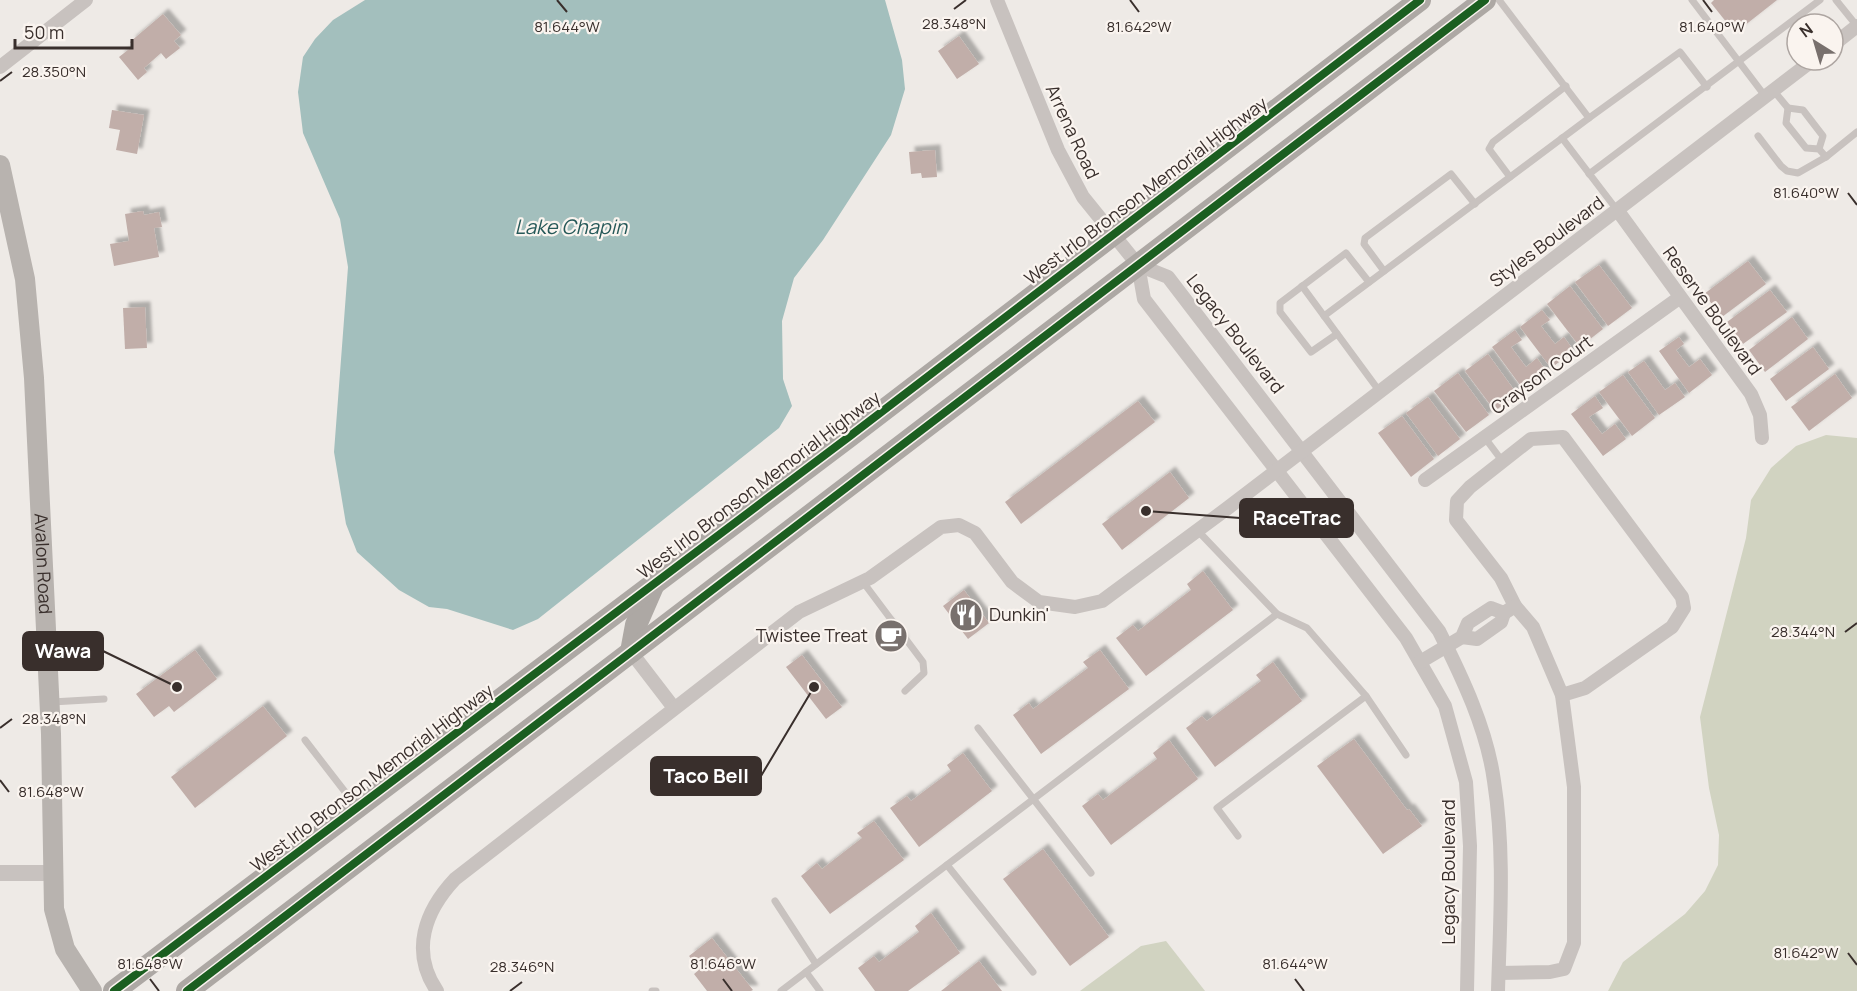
<svg xmlns="http://www.w3.org/2000/svg" width="1857" height="991" viewBox="0 0 1857 991" font-family="Manrope,sans-serif">
  <defs>
    <filter id="shadow"><feDropShadow dx="5.5" dy="-5.5" stdDeviation="1.5" flood-color="#0004"/></filter>
  </defs>
  <rect width="100%" height="100%" fill="#eeeae6"/>
  <g fill="#d1d3c1">
    <polygon points="1826,435 1857,438 1857,991 1608,991 1623,962 1685,914 1705,891 1718,865 1719,835 1709,788 1700,717 1746,538 1751,500 1771,468 1796,446"/>
    <polygon points="1166,941 1205,991 1080,991 1141,946"/>
  </g>
  <polygon fill="#a3bfbd" points="365,0 885,0 902,60 905,89 891,135 823,240 794,278 782,321 783,379 792,406 779,428 538,619 513,630 447,609 429,607 399,590 357,552 346,524 334,452 348,267 340,219 303,133 298,92 303,57 315,39 333,20"/>
  <g fill="#c1aea9" filter="url(#shadow)">
    <polygon points="1714,0 1777,0 1735,33 1711,3"/>
    <polygon points="163,14 181,35 174,41 180,48 166,59 161,53 144,68 147,72 138,80 119,57 133,46 130,42"/>
    <polygon points="959,36 979,64 957,79 938,51"/>
    <polygon points="112,110 144,115 137,154 116,150 120,130 109,128"/>
    <polygon points="935,150 937,177 922,178 921,173 911,174 909,152"/>
    <polygon points="143,211 144,215 159,212 162,227 154,228 159,257 114,266 110,244 129,241 125,214"/>
    <polygon points="1748,261 1766,284 1722,317 1704,294"/>
    <polygon points="1599,265 1632,308 1608,326 1575,282"/>
    <polygon points="1570,286 1603,329 1580,347 1547,304"/>
    <polygon points="1770,290 1787,312 1743,344 1727,322"/>
    <polygon points="145,307 147,348 125,349 123,308"/>
    <polygon points="1542,310 1550,320 1541,326 1555,344 1564,337 1574,351 1551,368 1520,327"/>
    <polygon points="1792,317 1808,339 1765,372 1749,350"/>
    <polygon points="1515,330 1522,340 1511,347 1526,367 1537,358 1547,372 1523,389 1492,347"/>
    <polygon points="1679,337 1684,344 1676,350 1689,367 1700,359 1712,375 1689,393 1659,351"/>
    <polygon points="1813,347 1829,369 1786,401 1770,379"/>
    <polygon points="1488,354 1517,394 1495,411 1465,371"/>
    <polygon points="1644,361 1665,390 1675,383 1685,397 1659,415 1628,372"/>
    <polygon points="1458,373 1489,415 1466,432 1434,391"/>
    <polygon points="1835,374 1852,398 1809,431 1791,407"/>
    <polygon points="1623,375 1655,418 1632,436 1599,392"/>
    <polygon points="1595,396 1603,408 1589,417 1602,434 1615,424 1626,439 1603,456 1571,414"/>
    <polygon points="1428,397 1460,439 1438,456 1406,413"/>
    <polygon points="1138,401 1155,422 1021,524 1005,502"/>
    <polygon points="1402,416 1434,459 1411,477 1378,433"/>
    <polygon points="1170,472 1189,498 1122,550 1102,524"/>
    <polygon points="1203,571 1233,610 1146,676 1116,638 1133,625 1138,631 1191,590 1187,584"/>
    <polygon points="964,590 989,623 968,639 943,606"/>
    <polygon points="885,622 903,642 894,649 880,629"/>
    <polygon points="195,650 217,679 174,712 169,706 154,717 136,694"/>
    <polygon points="1100,650 1129,689 1041,754 1013,715 1029,703 1033,709 1088,668 1083,662"/>
    <polygon points="802,655 842,707 826,719 786,667"/>
    <polygon points="1273,662 1302,701 1215,767 1186,728 1202,716 1207,721 1261,681 1256,675"/>
    <polygon points="263,706 287,736 195,808 171,777"/>
    <polygon points="1354,739 1407,810 1409,809 1422,826 1383,854 1317,766"/>
    <polygon points="1169,740 1198,779 1111,845 1082,806 1098,794 1103,800 1157,759 1153,753"/>
    <polygon points="963,753 992,791 919,847 890,808 907,796 911,801 951,771 947,765"/>
    <polygon points="874,821 904,860 830,914 801,876 817,863 822,869 862,838 857,833"/>
    <polygon points="1043,849 1109,937 1070,966 1003,879"/>
    <polygon points="931,913 960,953 908,991 875,991 858,968 874,956 879,962 919,932 915,926"/>
    <polygon points="712,938 753,990 751,991 707,991 694,974 700,969 689,956"/>
    <polygon points="979,961 1002,991 941,991"/>
  </g>
  <g fill="none" stroke-linecap="round" stroke-linejoin="round">
    <g stroke="#c8c2bf" stroke-width="7">
      <polyline points="1499,0 1589,118 1680,52 1707,87"/>
      <polyline points="1692,0 1765,96"/>
      <polyline points="1836,0 1857,26"/>
      <polyline points="1773,90 1788,108 1786,123 1806,148 1819,149 1826,157 1857,132"/>
      <polyline points="1788,108 1803,110 1823,136 1819,149"/>
      <polyline points="1758,136 1781,166 1787,171 1798,173 1826,157"/>
      <polyline points="1562,138 1617,210"/>
      <polyline points="1589,174 1820,0"/>
      <polyline points="1510,177 1489,149 1493,142 1566,86"/>
      <polyline points="1384,271 1364,244 1365,238 1451,174 1475,204"/>
      <polyline points="1302,286 1380,392"/>
      <polyline points="1324,316 1589,118"/>
      <polyline points="1337,334 1311,352 1280,312 1280,303 1346,253 1369,282"/>
      <polyline points="1485,438 1503,462"/>
      <polyline points="1198,531 1277,614 1307,628 1366,696 1406,755"/>
      <polyline points="863,582 923,662 924,673 905,691"/>
      <polyline points="52,702 104,699"/>
      <polyline points="978,728 1091,873"/>
      <polyline points="305,740 356,806"/>
      <polyline points="1238,836 1217,808 1366,696"/>
      <polyline points="947,865 1033,972"/>
      <polyline points="775,901 816,964"/>
      <polyline points="806,972 820,991"/>
      <polyline points="652,991 656,991"/>
      <polyline points="781,991 1277,614"/>
    </g>
    <g stroke="#c8c2bf" stroke-width="14">
      <path d="M997 0 1058 150 1083 197 1138 265 1168 277 1439 631C1462 677 1487 729 1494 781 1505 851 1500 921 1498 991"/>
      <polyline points="1833,45 1857,26"/>
      <polyline points="0,67 86,0"/>
      <polyline points="1618,211 1751,394 1760,415 1762,438"/>
      <polyline points="1138,265 1144,299 1406,638 1445,706 1466,782 1470,846 1467,991"/>
      <polyline points="1425,480 1679,298"/>
      <polyline points="1515,606 1501,578 1456,520 1457,501 1470,487 1531,439 1563,437 1682,597 1684,608 1672,627 1585,688 1562,695"/>
      <polyline points="631,652 674,708"/>
      <polyline points="1420,662 1462,637 1468,623 1491,608 1504,613 1501,622 1477,639 1462,637"/>
      <polyline points="1499,973 1550,972 1564,969 1574,943 1574,787 1562,695 1533,627 1515,606 1504,613"/>
      <path d="M437 991C410 951 425 911 455 879L799 612 870 578 941 527 959 525 975 533 1012 582 1039 602 1075 607 1102 601 1229 507 1813 60"/>
    </g>
    <polyline stroke="#c8c2bf" stroke-width="16" points="0,873 52,873"/>
    <path stroke="#b8b3af" stroke-width="20" id="s1" d="M0 165 25 279 34 378 51 734 54 909 65 949 92 991"/>
    <g stroke="#ada8a4" stroke-width="22">
      <polyline points="631,652 636,625 653,586"/>
      <polyline points="114,991 850,436 1420,0"/>
      <polyline points="187,991 1485,0"/>
    </g>
    <defs>
      <g id="cycleway">
        <polyline points="114,991 850,436 1420,0"/>
        <polyline points="187,991 1485,0"/>
      </g>
    </defs>
    <use href="#cycleway" stroke="#faf4ef" stroke-width="11"/>
    <use href="#cycleway" stroke="#1b5e20" stroke-width="8"/>
  </g>
  <path fill="none" stroke="#392f2c" stroke-width="2" d="M557 0 567 12M1130 0 1139 12M1703 0 1712 12M954 9 966 0M0 81 12 72M1848 193 1857 205M1845 632 1857 623M0 728 12 719M0 780 9 792M1848 953 1857 965M150 979 159 991M723 979 732 991M1295 979 1304 991M510 991 522 982"/>
  <defs>
    <symbol id="restaurant-disc" viewBox="-11 -11 22 22"><circle r="9.5" fill="#78706d" stroke="#faf4ef"/><path d="M-5-6h1v4h1v-4h1v4h1v-4h1v5L-1.5 .5V6h-2V.5L-5-1ZM5-6V6H3V1.5H1.5Q1.5-4 5-6Z" fill="#fff"/></symbol>
    <symbol id="cafe-disc" viewBox="-11 -11 22 22"><circle r="9.5" fill="#78706d" stroke="#faf4ef"/><path d="M-5.5-4.5H6V0H3Q3 3.5 0 3.5H-2.5Q-5.5 3.5-5.5 0ZM3-3.2v2h1.7v-2ZM-6 4.5H4V6H-6Z" fill="#fff"/></symbol>
  </defs>
  <g fill-rule="evenodd">
    <use href="#restaurant-disc" x="947" y="596" width="38" height="38"/>
    <use href="#cafe-disc" x="872" y="617" width="38" height="38"/>
  </g>
  <g text-anchor="middle" stroke-width="4.5" stroke-linejoin="round" paint-order="stroke">
    <g font-size="18" fill="#392f2c" stroke="#faf4ef">
      <text transform="translate(1072 132) rotate(65)" y="6">Arrena Road</text>
      <text transform="translate(1146 191) rotate(-37)" y="6">West Irlo Bronson Memorial Highway</text>
      <text transform="translate(1547 242) rotate(-37)" y="6">Styles Boulevard</text>
      <text transform="translate(1712 311) rotate(54)" y="6">Reserve Boulevard</text>
      <text transform="translate(1235 334) rotate(52)" y="6">Legacy Boulevard</text>
      <text transform="translate(1542 375) rotate(-36)" y="6">Crayson Court</text>
      <text transform="translate(759 485) rotate(-37)" y="6">West Irlo Bronson Memorial Highway</text>
      <text dy="6" stroke="none"><textPath href="#s1" startOffset="402">Avalon Road</textPath></text>
      <text transform="translate(372 778) rotate(-37)" y="6">West Irlo Bronson Memorial Highway</text>
      <text transform="translate(1449 872) rotate(-90)" y="6">Legacy Boulevard</text>
    </g>
    <g font-size="18" fill="#392f2c" stroke="#faf4ef" text-anchor="start">
      <text x="989" y="621">Dunkin'</text>
      <text x="868" y="642" text-anchor="end">Twistee Treat</text>
    </g>
    <g font-size="20" font-style="italic" fill="#255858" stroke="#faf4ef">
      <text x="571" y="234">Lake Chapin</text>
    </g>
  </g>
  <g font-size="15" text-anchor="middle" fill="#392f2c" stroke="#faf4ef" stroke-width="4.5" stroke-linejoin="round" paint-order="stroke">
    <text x="954" y="29">28.348°N</text>
    <text x="567" y="32">81.644°W</text>
    <text x="1139" y="32">81.642°W</text>
    <text x="1712" y="32">81.640°W</text>
    <text x="54" y="77">28.350°N</text>
    <text x="1806" y="198">81.640°W</text>
    <text x="1803" y="637">28.344°N</text>
    <text x="54" y="724">28.348°N</text>
    <text x="51" y="797">81.648°W</text>
    <text x="1806" y="958">81.642°W</text>
    <text x="150" y="969">81.648°W</text>
    <text x="723" y="969">81.646°W</text>
    <text x="1295" y="969">81.644°W</text>
    <text x="522" y="972">28.346°N</text>
  </g>
  <path fill="none" stroke="#392f2c" stroke-width="2" d="M1146 511L1240 518M177 687L103 651M814 687L761 776"/>
  <g fill="#392f2c" stroke="#faf4ef" stroke-width="2">
    <circle cx="1146" cy="511" r="6"/>
    <circle cx="177" cy="687" r="6"/>
    <circle cx="814" cy="687" r="6"/>
  </g>
  <g fill="#392f2c" stroke="#392f2c" stroke-width="2">
    <rect x="1240" y="499" width="113" height="38" rx="6"/>
    <rect x="23" y="632" width="80" height="38" rx="6"/>
    <rect x="651" y="757" width="110" height="38" rx="6"/>
  </g>
  <g font-size="20" text-anchor="middle" font-weight="bold" fill="#fff">
    <text x="1297" y="525">RaceTrac</text>
    <text x="63" y="658">Wawa</text>
    <text x="706" y="783">Taco Bell</text>
  </g>
  <g transform="translate(1815 42) rotate(323)"><circle r="28" fill="#faf4ef" stroke="#ada5a1" stroke-width="1.5"/>
  <path d="M0-4.5L10 22L0 15L-10 22Z" fill="#78706d"/>
  <text y="-9" font-size="16" font-weight="bold" text-anchor="middle" fill="#392f2c">N</text>
  </g>
  <path d="M15 39v9h117v-9" fill="none" stroke="#392f2c" stroke-width="3"/>
  <text x="24" y="39" font-size="18" fill="#392f2c" stroke="#faf4ef" stroke-width="4.5" paint-order="stroke">50 m</text>
</svg>
